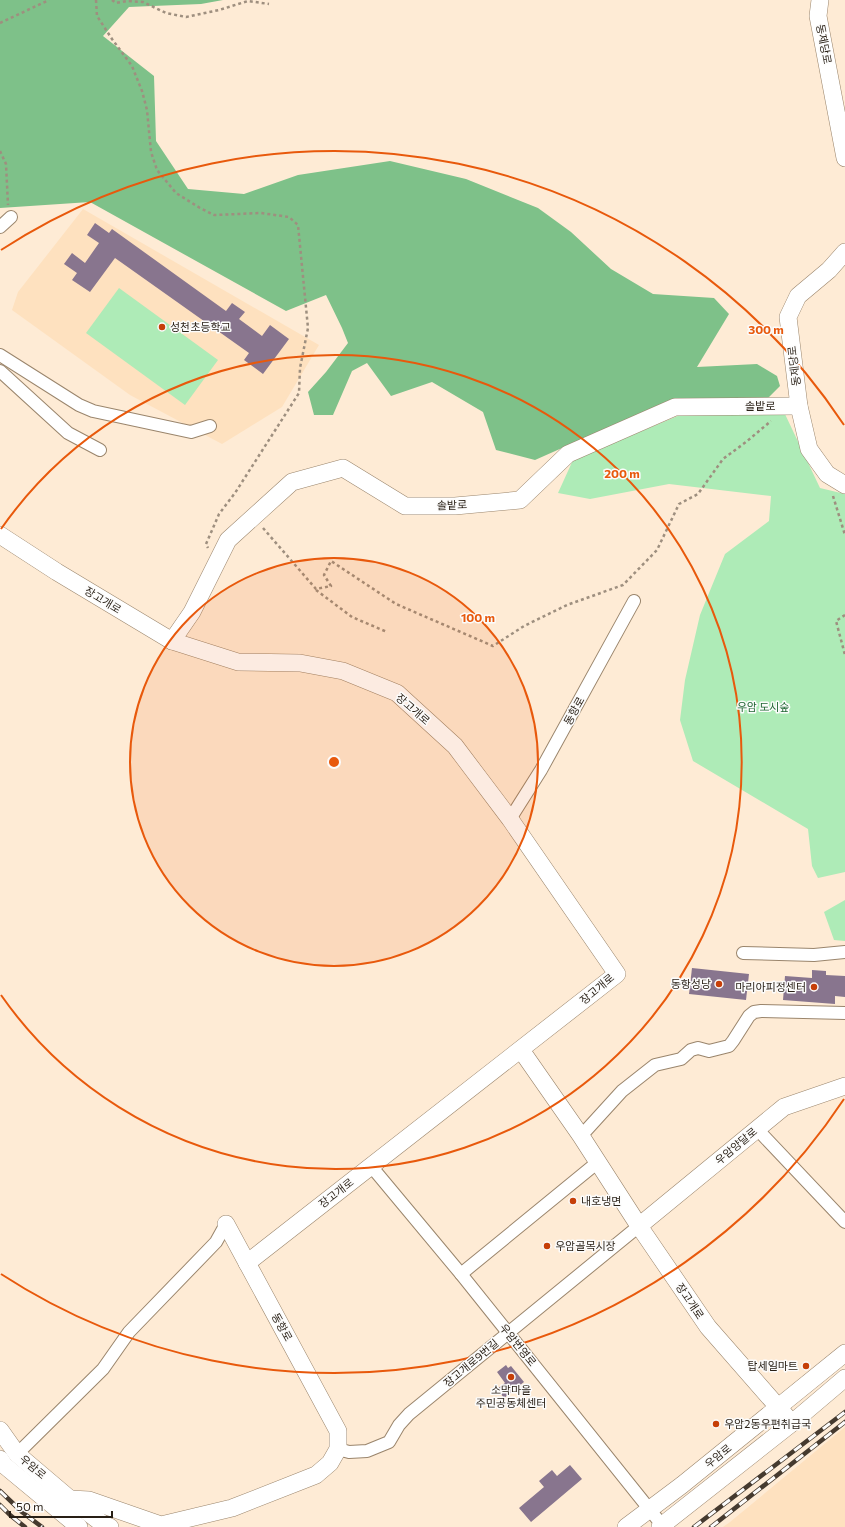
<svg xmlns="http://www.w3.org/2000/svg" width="845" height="1527" viewBox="0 0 845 1527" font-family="Commissioner,'Noto Sans KR',sans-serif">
  <rect width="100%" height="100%" fill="#feebd5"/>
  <g fill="#fee1bf">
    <polygon points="83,209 319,345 282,407 222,444 130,395 12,310 18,292"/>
    <polygon points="845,1427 845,1527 723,1527 730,1522"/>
  </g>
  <g fill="#aeebb7">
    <polygon points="119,288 218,360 185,405 86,333"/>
    <polygon points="784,412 820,488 845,494 845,872 818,878 812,866 808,829 693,761 680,720 685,680 700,615 725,554 769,521 771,496 669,484 590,499 558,493 573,460 680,415"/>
    <polygon points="845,900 845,941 834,940 824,912"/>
  </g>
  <polygon fill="#7ec189" points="0,0 223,0 201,4 129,7 103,36 154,76 156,141 188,189 244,194 298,175 390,161 466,179 538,208 571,232 611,269 653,294 714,298 729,314 697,367 757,364 777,376 780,386 768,398 670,400 535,460 496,450 483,412 432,382 391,396 367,363 352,371 333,415 314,415 308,392 326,372 348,343 342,328 326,295 286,311 90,202 0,208"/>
  <g fill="#88758e">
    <polygon points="95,223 109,233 112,229 226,311 232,303 245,312 239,319 262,336 270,325 289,339 263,374 244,360 249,353 115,258 90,292 72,280 77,273 64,264 72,253 85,263 99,243 87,235"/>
    <polygon points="692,968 749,974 746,1000 689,994"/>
    <polygon points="812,970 826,971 826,975 845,976 845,997 835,996 835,1004 783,1000 785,976 812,978"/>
    <polygon points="506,1365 508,1368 511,1366 524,1382 504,1398 497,1389 505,1383 497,1372"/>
    <polygon points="570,1465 582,1479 531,1522 519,1508 544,1487 539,1481 552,1470 557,1476"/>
  </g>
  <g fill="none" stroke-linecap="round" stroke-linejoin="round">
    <defs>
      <g id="street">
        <polyline points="0,227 11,217"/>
        <polyline points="0,355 79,405 93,411 191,432 210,426"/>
        <polyline points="0,371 68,433 100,450"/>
        <polyline points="510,819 541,770 634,601"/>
        <polyline points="743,953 814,955 845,952"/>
        <polyline points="757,1129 845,1222"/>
        <polyline points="581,1136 622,1091 655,1065 681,1059 691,1050 698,1048 709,1051 729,1046 733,1041 749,1016 754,1012 761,1011 845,1013"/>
        <polyline points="371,1166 461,1274 662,1525"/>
        <polyline points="461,1274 598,1162"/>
        <polyline points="338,1449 349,1452 367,1451 389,1442 399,1425 409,1414 639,1226"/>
        <polyline points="17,1454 103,1369 129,1332 216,1242 226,1224"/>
      </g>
      <g id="secondary">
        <polyline points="820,0 818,16 845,158"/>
        <polyline points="845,252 829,270 798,296 788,317 799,406 809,449 827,474 845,485"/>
        <polyline points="0,535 57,572 172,641 238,662 300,663 343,671 397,693 455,746 510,819 617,974 247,1263"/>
        <polyline points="172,641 192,612 228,540 292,482 343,468 405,506 455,506 520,500 568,454 675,407 799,406"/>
        <polyline points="521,1050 581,1136 639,1226 708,1327 792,1423"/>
        <polyline points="639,1226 784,1107 845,1086"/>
        <polyline points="0,1430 17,1454 70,1499 103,1524 110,1527"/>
        <polyline points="0,1459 4,1465 79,1527"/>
        <polyline points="70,1499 89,1500 161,1525 232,1508 316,1475 330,1463 338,1449 338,1431 226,1224"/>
        <polyline points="626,1527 682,1485 845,1353"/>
        <polyline points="660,1527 792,1423 845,1378"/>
      </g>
    </defs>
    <use href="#street" stroke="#9a856c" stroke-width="14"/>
    <use href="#secondary" stroke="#9a856c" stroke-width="18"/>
    <g stroke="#9e8f7f" stroke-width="2.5" stroke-dasharray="3 3" stroke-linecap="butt">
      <polyline points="96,0 97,16 112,39 132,66 142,91 147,110 151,152 157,170 176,193 200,208 214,215 261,213 289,217 298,225 308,328 300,368 299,393 235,493 219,514 206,544 208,548"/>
      <polyline points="112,0 116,3 127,1 143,2 166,13 186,17 219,10 248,1 269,4"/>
      <polyline points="0,23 49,0"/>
      <polyline points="0,151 6,164 8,205"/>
      <polyline points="833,496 845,535"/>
      <polyline points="263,528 316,589 331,586 324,575 331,561 396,604 493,646 524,626 567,605 623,585 657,550 679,504 698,494 723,459 746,442 771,421"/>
      <polyline points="316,590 352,617 387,632"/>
      <polyline points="845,615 836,621 845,655"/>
    </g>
    <use href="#street" stroke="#fff" stroke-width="12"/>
    <use href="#secondary" stroke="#fff" stroke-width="17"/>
    <defs>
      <g id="rail">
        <polyline points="0,1491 22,1512 42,1527"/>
        <polyline points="0,1505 10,1515 25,1527"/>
        <polyline points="694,1527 845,1412"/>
        <polyline points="711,1527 845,1422"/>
      </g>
    </defs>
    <use href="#rail" stroke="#453a2f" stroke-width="4.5"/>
    <use href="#rail" stroke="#fcfcfc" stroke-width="3" stroke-dasharray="9" stroke-linecap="butt"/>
  </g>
  <circle cx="334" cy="762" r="204" fill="#e8590c" fill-opacity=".12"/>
  <g fill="none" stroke="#e8590c" stroke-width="2">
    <circle cx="334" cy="762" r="204"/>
    <path d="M1 529A407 407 0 1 1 1 995"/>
    <path d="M844 1099A611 611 0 0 1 1 1274M1 250A611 611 0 0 1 844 425"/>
  </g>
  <g fill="#c63f08" stroke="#fcfcfc" stroke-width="1.5">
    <circle cx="162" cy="327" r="4"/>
    <circle cx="719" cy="984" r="4"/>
    <circle cx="814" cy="987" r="4"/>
    <circle cx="573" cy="1201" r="4"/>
    <circle cx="547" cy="1246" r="4"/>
    <circle cx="806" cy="1366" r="4"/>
    <circle cx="511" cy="1377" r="4"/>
    <circle cx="716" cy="1424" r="4"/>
  </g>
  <g text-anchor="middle" stroke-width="3" stroke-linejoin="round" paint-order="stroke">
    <g font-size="11" fill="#281f15" stroke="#fcfcfc">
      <text transform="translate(824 44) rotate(79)" y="4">동제당로</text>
      <text transform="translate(794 366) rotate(-97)" y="4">동제당로</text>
      <text x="760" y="410">솔밭로</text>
      <text transform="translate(452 505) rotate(-2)" y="4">솔밭로</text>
      <text transform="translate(103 600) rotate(31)" y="4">장고개로</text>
      <text transform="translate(413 709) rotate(41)" y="4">장고개로</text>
      <text transform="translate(574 711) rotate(-61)" y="4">동항로</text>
      <text transform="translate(597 989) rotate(-40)" y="4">장고개로</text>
      <text transform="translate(736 1146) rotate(-40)" y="4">우암양달로</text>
      <text transform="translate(336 1193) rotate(-38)" y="4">장고개로</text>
      <text transform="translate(690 1301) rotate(56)" y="4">장고개로</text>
      <text transform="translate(282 1327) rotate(61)" y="4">동항로</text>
      <text transform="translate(518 1345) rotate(51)" y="4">우암번영로</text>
      <text transform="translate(471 1363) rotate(-40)" y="4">장고개로9번길</text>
      <text transform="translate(718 1456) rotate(-39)" y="4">우암로</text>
      <text transform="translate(33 1467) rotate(40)" y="4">우암로</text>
    </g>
    <g font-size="11" fill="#281f15" stroke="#fcfcfc" text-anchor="start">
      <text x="170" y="331">성천초등학교</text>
      <text x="711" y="988" text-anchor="end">동항성당</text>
      <text x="806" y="991" text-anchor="end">마리아피정센터</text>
      <text x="581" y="1205">내호냉면</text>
      <text x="555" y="1250">우암골목시장</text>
      <text x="798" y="1370" text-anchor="end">탑세일마트</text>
      <text x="511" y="1394" text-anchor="middle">소막마을<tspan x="511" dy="13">주민공동체센터</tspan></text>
      <text x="724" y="1428">우암2동우편취급국</text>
    </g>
    <g font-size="11" fill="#1f6632" stroke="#fcfcfc">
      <text x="763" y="711">우암 도시숲</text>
    </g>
  </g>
  <circle cx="334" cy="762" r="6" fill="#e8590c" stroke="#fcfcfc" stroke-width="2"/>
  <g font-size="12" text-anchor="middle" font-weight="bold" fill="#e8590c" stroke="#fcfcfc" stroke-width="3" stroke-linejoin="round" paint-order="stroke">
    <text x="766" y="334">300 m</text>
    <text x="622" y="478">200 m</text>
    <text x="478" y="622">100 m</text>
  </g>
  <path d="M10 1511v6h102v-6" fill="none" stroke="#281f15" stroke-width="2"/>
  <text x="16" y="1511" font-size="12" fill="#281f15" stroke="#fcfcfc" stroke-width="3" paint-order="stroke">50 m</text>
</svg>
